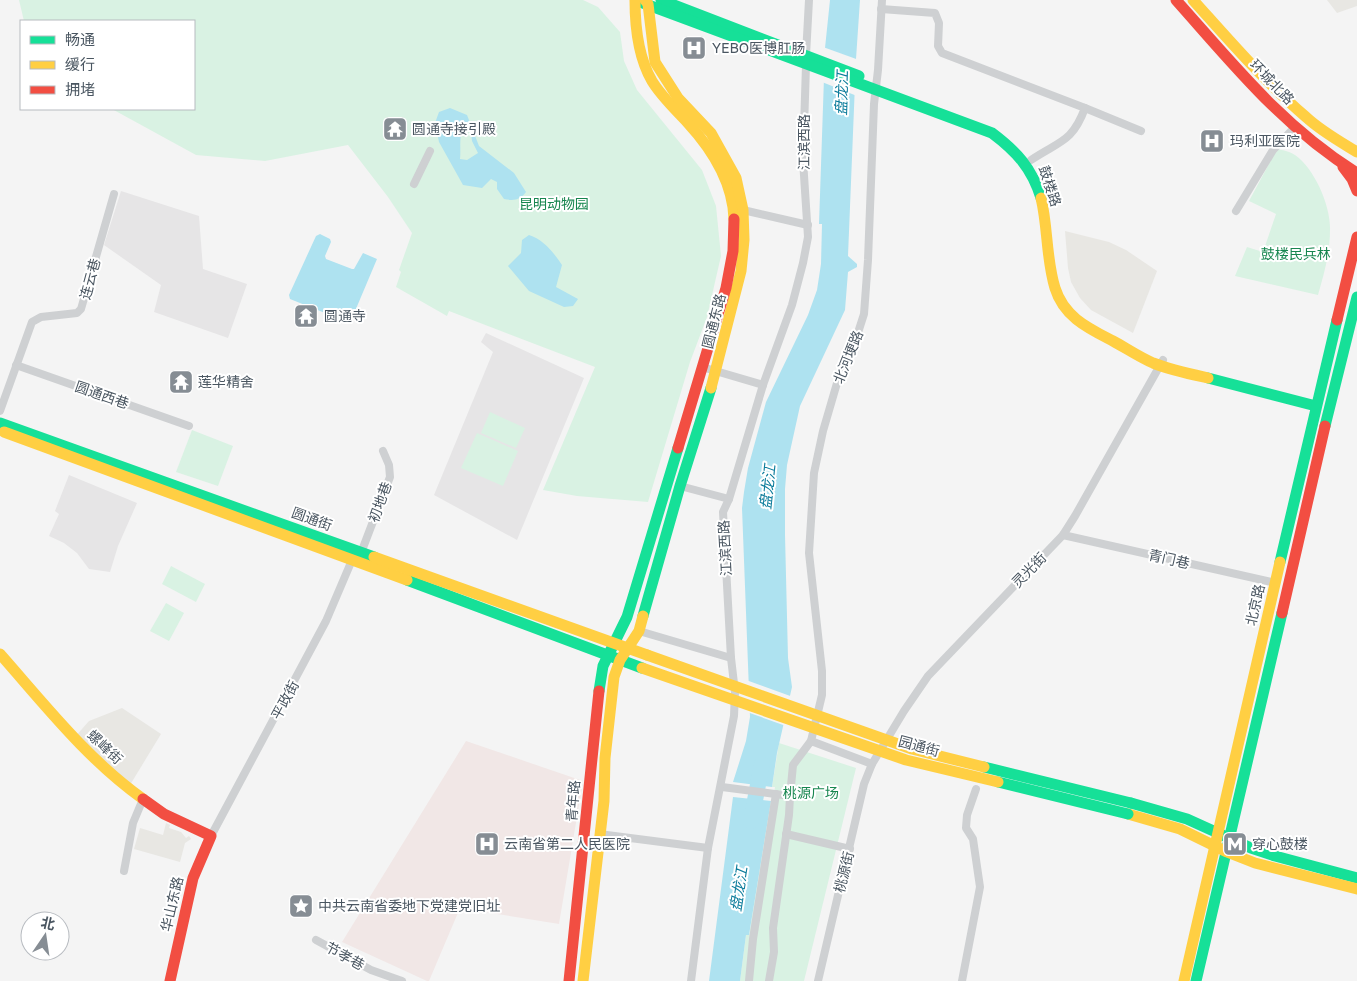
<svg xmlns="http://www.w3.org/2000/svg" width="1357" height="981" viewBox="0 0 1357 981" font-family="'Golos Text','Noto Sans SC',sans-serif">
  <rect width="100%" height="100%" fill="#f4f4f4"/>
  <g fill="#e8e7e3">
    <polygon points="1327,0 1357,0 1357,6 1337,13"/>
    <polygon points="1065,231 1109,242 1126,250 1157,271 1133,333 1091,310 1080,298 1071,282 1068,268"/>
    <polygon points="122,708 161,734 130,785 75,737 89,721"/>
    <polygon points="166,823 170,825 169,828 181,832 186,838 189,836 191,839 185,843 180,862 134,849 140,828 163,835"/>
  </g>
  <g fill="#e6e5e6">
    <polygon points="121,191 199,216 203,269 247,284 228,338 154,312 161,285 104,245"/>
    <polygon points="486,333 584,378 517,540 434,495 493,352 481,342"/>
    <polygon points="69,475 137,503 118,546 110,572 89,569 77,553 64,543 49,536 59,514 55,511"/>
  </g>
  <polygon fill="#f1e7e6" points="466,741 583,781 559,924 460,908 429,981 427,981 342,942"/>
  <g fill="#d9f2e3">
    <polygon points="19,0 583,0 598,7 620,32 624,61 637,90 702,170 716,206 721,256 707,317 690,362 648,502 577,496 543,490 595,367 449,311 447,316 396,287 401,272 399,270 412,233 388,197 348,145 265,161 196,155 112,109 194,109 194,21 24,21"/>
    <path d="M1277 149C1283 150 1291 152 1295 155 1315 169 1331 207 1330 230 1330 253 1324 274 1318 295L1235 276 1247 247 1263 252 1276 214 1249 201Z"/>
    <polygon points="490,412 525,428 516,448 481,433"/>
    <polygon points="192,430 233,446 218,486 176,472"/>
    <polygon points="477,433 518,451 503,486 461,468"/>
    <polygon points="171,566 205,584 196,602 162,584"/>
    <polygon points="166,603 184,613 169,641 150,631"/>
    <polygon points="779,743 856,768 804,981 740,981 746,935 749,935 771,801 773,801 775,787 772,787"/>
  </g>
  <g fill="#aee2f0" fill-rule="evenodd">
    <polygon points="830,0 860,0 856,59 848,256 857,264 857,267 848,272 845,310 800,406 787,465 785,489 785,535 788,658 792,687 777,753 772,787 733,782 746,741 750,717 742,508 744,492 748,468 766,402 808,315 817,290 821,264 822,224 819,224 825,48"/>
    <path d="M450 108 467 115 479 146 514 173 526 192C520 200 514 201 504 199L497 189V182L491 179 482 188 463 185 439 142 435 123 439 112ZM466 129 471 132 472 141 478 153 467 160 460 159C461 150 459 139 462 131Z"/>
    <polygon points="320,234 330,239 331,242 325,256 326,259 352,269 354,269 363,253 377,259 350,323 290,299 289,295 316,236"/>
    <path d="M529 235C543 239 554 253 562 265L556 287 578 299 573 306 564 307 529 291 508 266 521 253 522 240Z"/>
    <polygon points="733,797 771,801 749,935 746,935 740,981 709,981"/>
  </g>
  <g fill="#f4f4f4">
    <polygon points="823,47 859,60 857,96 822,82"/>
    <polygon points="746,680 793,697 786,726 747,712"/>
  </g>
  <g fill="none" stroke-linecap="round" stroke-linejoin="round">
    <polyline stroke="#aee2f0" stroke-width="16" points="751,821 762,764"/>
    <g stroke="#ced0d2" stroke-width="8">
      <path d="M881 9 935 13 939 23 938 46 942 53 1085 108C1072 143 1059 141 1031 160"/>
      <polyline points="806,55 809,0"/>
      <polyline points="1085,108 1141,131"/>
      <polyline points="414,184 430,151"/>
      <polyline points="743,210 808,225"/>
      <polyline points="1236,211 1273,150 1295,127"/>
      <polyline points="16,365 189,426"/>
      <polyline points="702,367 763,385"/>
      <polyline points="0,411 32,322 41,317 77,313 81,309 114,194"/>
      <polyline points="680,486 729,499"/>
      <polyline points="1063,535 1276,583"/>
      <polyline points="361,553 390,477 389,465 383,451"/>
      <polyline points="639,631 731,658"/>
      <polyline points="811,741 822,695 822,671 809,553 814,473 823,431 842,366 855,342 864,314 868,260 874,104 878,70 882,0"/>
      <polyline points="722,787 790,796 793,765 811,741 872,764"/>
      <polyline points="599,834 708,848"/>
      <polyline points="786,834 850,849"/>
      <polyline points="211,836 326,621 352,560"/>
      <polyline points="124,871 133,823 143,799"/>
      <polyline points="316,940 371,970 402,981"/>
      <polyline points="691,981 708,848 734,716 735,692 731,658 723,512 729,499 763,385 792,305 803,263 808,237 803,160 806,65"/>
      <polyline points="749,981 753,939 776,794"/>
      <polyline points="769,981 774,952 773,928 789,815 790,796"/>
      <polyline points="818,981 864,784 872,764 904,711 928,676 1063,535 1075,516 1163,360"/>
      <polyline points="962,981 980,887 973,839 966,828 967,815 976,789"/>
    </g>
    <g stroke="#16e098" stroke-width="11">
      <polyline points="661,0 859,76"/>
      <path d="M643 3 992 133C1016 151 1032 168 1041 198"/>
      <polyline points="1208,378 1316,406"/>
      <polyline points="0,423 374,557"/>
      <polyline points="1325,426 1357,297"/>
      <polyline points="1280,562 1337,320"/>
      <polyline points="407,580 642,668"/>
      <polyline points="643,616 680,486 711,388"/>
      <polyline points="599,691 603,666 627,617 678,448"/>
      <polyline points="1131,803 1187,819 1251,848 1275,856 1357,878"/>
      <polyline points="1196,981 1282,613"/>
    </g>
    <g stroke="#ffcf43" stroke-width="11">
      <path d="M635 0C635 28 638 57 652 81 661 96 675 109 687 122 711 148 733 182 734 219"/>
      <polyline points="645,0 648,4 655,62 678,98 711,133 736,178 743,210 744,240 741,271 711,388"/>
      <path d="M1193 0C1229 40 1265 82 1306 117 1321 131 1339 141 1357 152"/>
      <path d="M1041 198C1048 227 1046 259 1055 288 1064 317 1088 328 1113 341 1126 348 1139 357 1153 363 1171 370 1190 374 1208 378"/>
      <polyline points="4,432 407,580"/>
      <polyline points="374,557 647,655"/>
      <path d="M0 654C45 705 87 759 143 799"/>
      <polyline points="1128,814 1180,829 1227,852 1255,863 1357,889"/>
      <polyline points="583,981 604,801 605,758 614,677 620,660 639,631 643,616"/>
      <polyline points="1184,981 1280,562"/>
    </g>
    <g stroke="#f24e42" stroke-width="11">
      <path d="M1176 0C1233 64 1283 127 1357 173"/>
      <polyline points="1343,167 1352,179 1357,191"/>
      <polyline points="1337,320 1357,237"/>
      <polyline points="678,448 726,288 733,251 734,219"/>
      <polyline points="1282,613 1325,426"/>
      <polyline points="143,799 164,814 211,836 193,878 170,981"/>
      <polyline points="569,981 599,691"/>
    </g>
    <g stroke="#16e098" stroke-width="11">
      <polyline points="984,767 1131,803"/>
      <polyline points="998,782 1128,814"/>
    </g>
    <g stroke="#ffcf43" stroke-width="11">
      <polyline points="647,655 912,749 984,767"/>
      <polyline points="642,668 906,760 998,782"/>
    </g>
  </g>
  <defs>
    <symbol id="hospital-square" viewBox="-11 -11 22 22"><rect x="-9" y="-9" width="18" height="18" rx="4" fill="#868d94" stroke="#fff"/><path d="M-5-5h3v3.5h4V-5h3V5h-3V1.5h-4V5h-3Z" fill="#fff"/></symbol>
    <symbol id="temple-square" viewBox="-11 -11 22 22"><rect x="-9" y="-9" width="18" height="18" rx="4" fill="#868d94" stroke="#fff"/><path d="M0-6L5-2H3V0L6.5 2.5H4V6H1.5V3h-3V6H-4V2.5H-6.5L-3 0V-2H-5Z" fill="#fff"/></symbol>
    <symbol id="metro-square" viewBox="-11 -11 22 22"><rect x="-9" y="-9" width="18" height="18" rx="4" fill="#868d94" stroke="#fff"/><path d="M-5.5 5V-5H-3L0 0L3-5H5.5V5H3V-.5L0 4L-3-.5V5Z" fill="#fff"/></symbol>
    <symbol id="sight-square" viewBox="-11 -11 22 22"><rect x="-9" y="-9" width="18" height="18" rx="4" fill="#868d94" stroke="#fff"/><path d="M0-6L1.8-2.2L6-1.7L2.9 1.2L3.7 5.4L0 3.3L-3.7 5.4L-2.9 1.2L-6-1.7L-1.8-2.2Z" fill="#fff"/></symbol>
  </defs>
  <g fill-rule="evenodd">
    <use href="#hospital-square" x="680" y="34" width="28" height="28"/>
    <use href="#temple-square" x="381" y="115" width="28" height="28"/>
    <use href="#hospital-square" x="1198" y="127" width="28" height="28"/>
    <use href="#temple-square" x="292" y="302" width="28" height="28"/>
    <use href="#temple-square" x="167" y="368" width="28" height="28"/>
    <use href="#hospital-square" x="473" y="830" width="28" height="28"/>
    <use href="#metro-square" x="1221" y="830" width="28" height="28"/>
    <use href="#sight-square" x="287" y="892" width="28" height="28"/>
  </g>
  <g text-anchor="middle" stroke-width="4" stroke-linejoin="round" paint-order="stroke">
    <g font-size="14" fill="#4a5661" stroke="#fff" text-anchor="start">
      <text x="712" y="53">YEBO医博肛肠</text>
      <text x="412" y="134">圆通寺接引殿</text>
      <text x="1230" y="146">玛利亚医院</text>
      <text x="324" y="321">圆通寺</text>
      <text x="198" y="387">莲华精舍</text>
      <text x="504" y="849">云南省第二人民医院</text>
      <text x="1252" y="849">穿心鼓楼</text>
      <text x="318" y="911">中共云南省委地下党建党旧址</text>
    </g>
    <g font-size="14" fill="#4a5661" stroke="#fff">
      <text transform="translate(1272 82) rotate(46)" y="5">环城北路</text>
      <text transform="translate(804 142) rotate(-90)" y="5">江滨西路</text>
      <text transform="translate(1050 186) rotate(72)" y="5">鼓楼路</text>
      <text transform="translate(90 279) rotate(-75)" y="5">连云巷</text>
      <text transform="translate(714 321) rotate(-76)" y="5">圆通东路</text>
      <text transform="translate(848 357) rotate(-68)" y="5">北河埂路</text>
      <text transform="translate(102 395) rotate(19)" y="5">圆通西巷</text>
      <text transform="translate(380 502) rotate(-70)" y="5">初地巷</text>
      <text transform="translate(312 519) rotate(20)" y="5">圆通街</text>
      <text transform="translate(725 548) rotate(-93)" y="5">江滨西路</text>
      <text transform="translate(1169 559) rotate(13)" y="5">青门巷</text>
      <text transform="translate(1029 570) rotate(-46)" y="5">灵光街</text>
      <text transform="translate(1255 605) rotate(-77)" y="5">北京路</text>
      <text transform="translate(285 700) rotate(-62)" y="5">平政街</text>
      <text transform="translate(919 746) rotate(15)" y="5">园通街</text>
      <text transform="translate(105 747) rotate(43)" y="5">螺峰街</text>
      <text transform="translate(573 801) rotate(-85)" y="5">青年路</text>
      <text transform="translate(844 872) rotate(-76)" y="5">桃源街</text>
      <text transform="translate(172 904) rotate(-77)" y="5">华山东路</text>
      <text transform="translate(345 956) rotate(29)" y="5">节孝巷</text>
    </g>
    <g font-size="14" fill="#17864f" stroke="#fff">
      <text x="554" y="209">昆明动物园</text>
      <text x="1296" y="259">鼓楼民兵林</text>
      <text x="811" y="798">桃源广场</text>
    </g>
    <g font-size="15" font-style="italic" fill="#0c7c9b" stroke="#fff">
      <text transform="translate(842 93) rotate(-88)" y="5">盘龙江</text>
      <text transform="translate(768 487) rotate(-84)" y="5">盘龙江</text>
      <text transform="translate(739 889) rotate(-81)" y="5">盘龙江</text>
    </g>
  </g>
  <rect x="20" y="20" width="175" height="90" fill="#ffffff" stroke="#b7bbc0"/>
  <rect x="30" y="36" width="25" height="8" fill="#16e098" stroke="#b7bbc0"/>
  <text x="65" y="45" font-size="15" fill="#4a5661">畅通</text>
  <rect x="30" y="61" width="25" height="8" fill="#ffcf43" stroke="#b7bbc0"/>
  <text x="65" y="70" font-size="15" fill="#4a5661">缓行</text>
  <rect x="30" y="86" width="25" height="8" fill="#f24e42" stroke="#b7bbc0"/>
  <text x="65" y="95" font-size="15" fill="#4a5661">拥堵</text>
  <g transform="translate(45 936) rotate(13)"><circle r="24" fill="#ffffff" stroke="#b7bbc0"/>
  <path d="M0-4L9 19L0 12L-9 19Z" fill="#868d94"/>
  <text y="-8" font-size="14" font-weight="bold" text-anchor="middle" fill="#4a5661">北</text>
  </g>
</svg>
